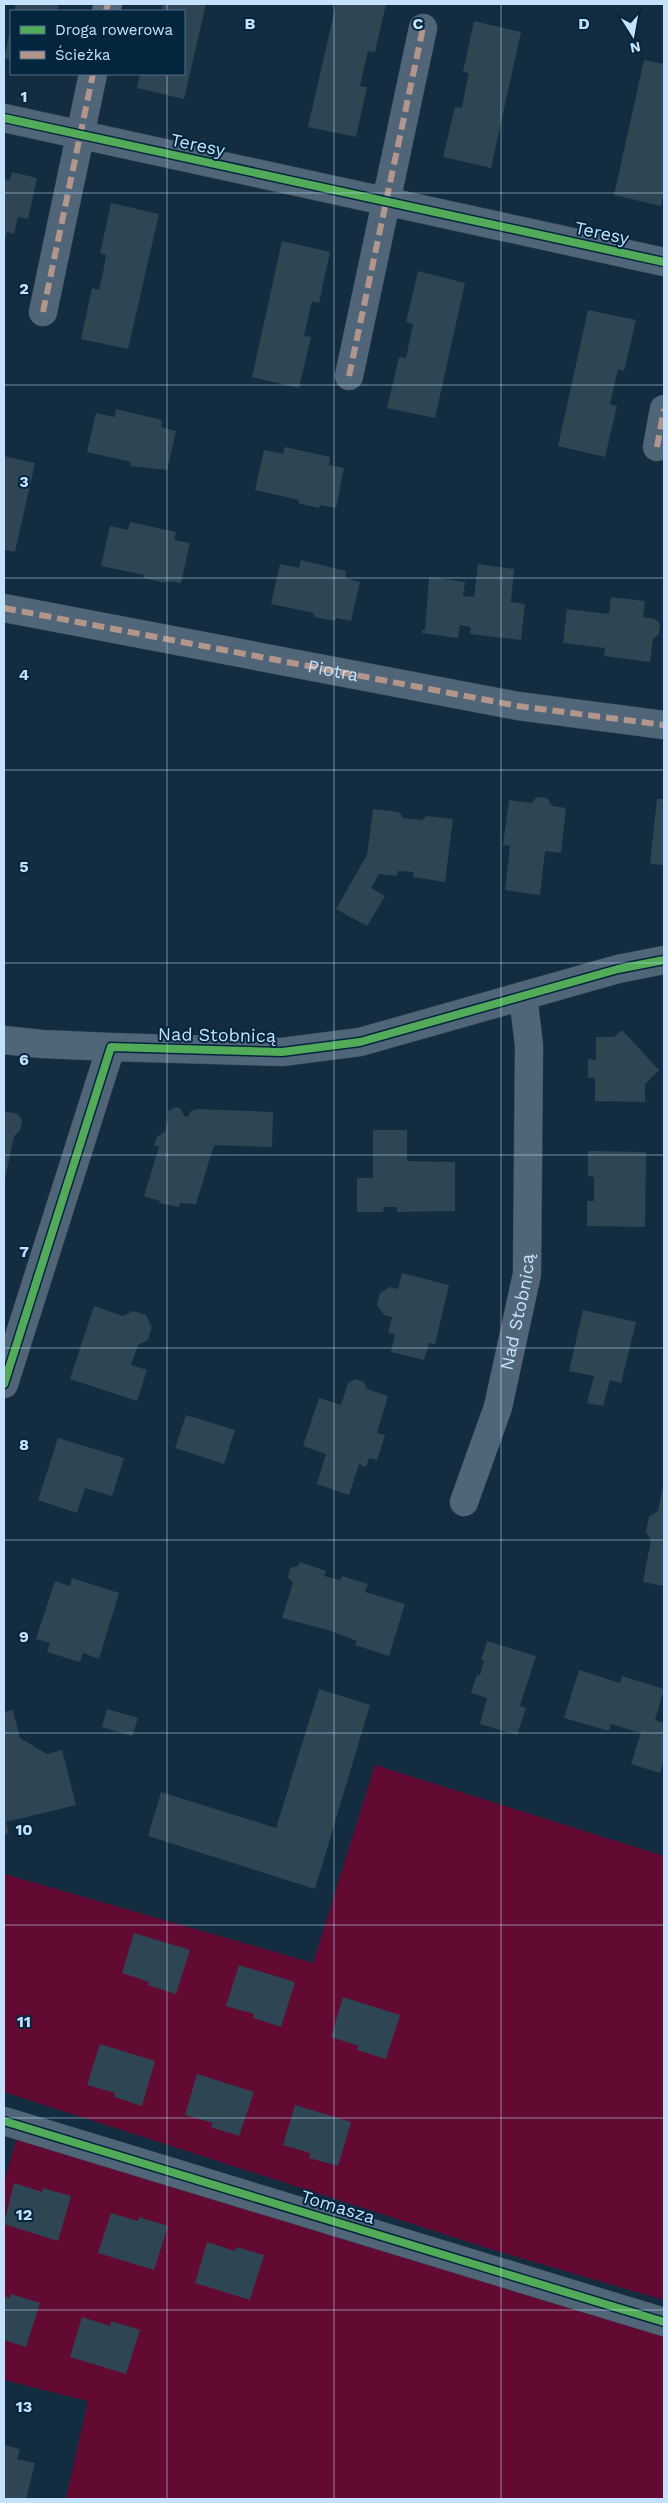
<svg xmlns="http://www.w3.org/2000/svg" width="668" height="2503" viewBox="0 0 668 2503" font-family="'Work Sans',sans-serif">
  <rect width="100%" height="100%" fill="#132c3f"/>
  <g fill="#630a33">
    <polygon points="375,1765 664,1856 664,2300 490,2249 4,2092 4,1874 313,1963"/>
    <polygon points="19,2129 664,2336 664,2499 66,2499 88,2401 4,2380 4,2183"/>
  </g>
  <g fill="#2e4554">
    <polygon points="16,4 59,4 57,11 14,11"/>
    <polygon points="163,4 206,4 184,99 137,88 140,74 184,74 184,11 161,11"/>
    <polygon points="336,4 386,4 375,52 368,51 364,68 360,86 367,87 356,137 308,127"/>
    <polygon points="474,21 521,32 491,168 443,157 455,107 462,108 465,91 469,73 463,72"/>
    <polygon points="11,27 11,60 4,58"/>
    <polygon points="644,60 664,64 664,193 661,206 614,195"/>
    <polygon points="12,172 37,178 28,219 18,217 14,234 7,232 4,243 4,179 10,180"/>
    <polygon points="111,203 159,214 128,349 81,339 92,288 99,290 103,273 106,255 100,253"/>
    <polygon points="282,241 330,252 319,303 312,301 304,336 311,337 299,388 252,377"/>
    <polygon points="418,271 465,283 435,418 387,408 399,357 406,358 413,324 406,322"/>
    <polygon points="588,310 636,320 624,371 618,369 610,404 617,406 605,457 558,446"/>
    <polygon points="116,409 162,420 161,427 176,431 167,470 130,466 131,462 87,452 96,413 115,417"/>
    <polygon points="285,447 330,457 329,465 344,468 336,508 320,505 319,508 298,503 299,500 255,490 264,450 283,454"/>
    <polygon points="4,456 35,463 15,552 4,550"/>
    <polygon points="130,522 176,532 174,540 190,543 181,583 166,581 165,583 143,578 144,575 101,566 110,526 128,530"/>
    <polygon points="301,560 346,571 345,578 360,582 351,621 336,618 335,621 314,617 314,613 271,604 280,564 299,568"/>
    <polygon points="478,564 514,569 511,602 525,604 521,640 470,634 471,627 460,625 458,638 422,633 422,630 425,630 429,577 465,582 463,596 474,597"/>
    <polygon points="611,597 645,601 643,617 655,619 660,624 659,634 653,639 650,662 604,656 605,648 563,643 567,609 609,614"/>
    <polygon points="537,797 547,798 552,806 566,808 561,853 545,851 540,895 505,890 510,846 503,845 509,800 531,803"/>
    <polygon points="657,799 664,799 664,865 650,864"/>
    <polygon points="373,809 399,812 403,818 421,820 427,816 453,819 445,882 413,877 414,872 398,871 397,876 379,874 371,888 385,896 367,926 336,909 367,855"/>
    <polygon points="622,1030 659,1070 645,1084 645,1102 595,1101 595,1078 588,1078 588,1059 596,1060 596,1037 614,1037"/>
    <polygon points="176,1107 181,1109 184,1116 188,1117 191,1111 197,1109 273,1112 272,1147 214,1145 196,1204 180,1203 179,1207 159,1203 160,1201 144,1196 159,1147 154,1145 157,1137 165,1132 168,1120 168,1111"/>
    <polygon points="4,1111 18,1114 22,1120 20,1131 14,1136 5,1179"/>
    <polygon points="373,1130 407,1130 407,1161 455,1162 455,1211 397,1212 397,1207 384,1207 383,1212 357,1212 357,1178 373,1178"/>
    <polygon points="588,1151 646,1152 645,1227 587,1226 587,1201 594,1201 594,1177 588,1176"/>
    <polygon points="402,1273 449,1285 435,1344 429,1343 424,1360 391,1352 395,1334 388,1333 392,1317 384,1315 377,1305 380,1293 390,1287 398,1289"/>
    <polygon points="94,1306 123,1316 133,1311 146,1315 152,1327 148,1340 138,1345 131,1365 147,1370 137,1401 70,1379"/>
    <polygon points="583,1310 636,1322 621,1383 610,1380 603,1406 587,1403 594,1376 569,1371"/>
    <polygon points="356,1379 364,1382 367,1389 388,1396 377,1433 385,1435 377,1460 369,1458 366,1467 359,1464 349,1495 317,1484 326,1454 303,1446 319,1398 341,1405 348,1383"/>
    <polygon points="186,1415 235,1430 224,1464 175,1448"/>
    <polygon points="58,1438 124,1458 112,1496 85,1488 77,1513 38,1500"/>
    <polygon points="663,1486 664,1486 664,1586 643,1582 651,1540 646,1532 649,1517 658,1511"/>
    <polygon points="300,1562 326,1571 324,1576 340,1580 342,1576 368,1584 365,1592 405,1604 389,1656 355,1645 357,1641 328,1630 282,1618 293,1583 288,1577 290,1568 298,1566"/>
    <polygon points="72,1578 119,1593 99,1659 83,1653 80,1662 47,1652 50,1643 36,1639 55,1581 70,1586"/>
    <polygon points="487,1641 536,1656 520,1706 526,1708 517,1735 480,1724 487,1698 471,1693 477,1675 480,1675 484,1661 481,1660"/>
    <polygon points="579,1670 620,1683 622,1676 664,1689 655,1720 664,1723 664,1760 660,1773 631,1764 641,1733 611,1724 609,1731 564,1718"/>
    <polygon points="319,1689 370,1705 315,1889 148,1836 161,1792 276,1828"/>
    <polygon points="107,1709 138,1718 132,1736 102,1727"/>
    <polygon points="13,1710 20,1738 47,1754 62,1750 76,1805 6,1822 9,1833 4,1835 4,1712"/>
    <polygon points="134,1933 190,1950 176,1994 148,1985 149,1982 122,1973"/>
    <polygon points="239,1965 295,1982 281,2027 253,2018 254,2014 226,2006"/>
    <polygon points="343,1997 400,2015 386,2059 357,2050 359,2046 331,2037"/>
    <polygon points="100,2044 155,2061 142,2106 114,2097 115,2093 87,2085"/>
    <polygon points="197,2074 254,2092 239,2136 211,2127 213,2123 185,2115"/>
    <polygon points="295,2105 351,2122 338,2166 309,2158 310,2153 283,2145"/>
    <polygon points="14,2183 42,2192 43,2188 71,2196 58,2241 4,2224"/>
    <polygon points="111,2213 138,2221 139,2217 168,2226 154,2270 98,2253"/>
    <polygon points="207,2242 235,2251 236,2247 264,2255 250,2300 195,2283"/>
    <polygon points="11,2294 40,2303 26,2347 4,2340 4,2296 10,2298"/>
    <polygon points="82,2317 110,2326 111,2321 140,2330 126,2374 70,2357"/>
    <polygon points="4,2445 20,2449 17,2459 35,2463 26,2499 4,2499"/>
  </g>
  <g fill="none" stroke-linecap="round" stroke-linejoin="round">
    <defs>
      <g id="minor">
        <polyline points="106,11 108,4"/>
        <polyline points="4,118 664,262"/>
        <polyline points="43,312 93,74"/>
        <polyline points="349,376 423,28"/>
        <polyline points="657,447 664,409"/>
        <polyline points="4,608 518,706 664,725"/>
        <polyline points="4,1040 42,1044 111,1047"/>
        <polyline points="4,1384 111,1047 282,1052 360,1042 618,969 664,960"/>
        <path id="s1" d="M464 1502 498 1407 527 1274 529 1045 523 996"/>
        <polyline points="4,2121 664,2322"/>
      </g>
    </defs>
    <use href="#minor" stroke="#354755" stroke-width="29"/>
    <use href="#minor" stroke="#506678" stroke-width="28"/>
    <g stroke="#b2968c" stroke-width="6" stroke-dasharray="12 6" stroke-linecap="butt">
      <polyline points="106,11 108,4"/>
      <polyline points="43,312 93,74"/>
      <polyline points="349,376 423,28"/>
      <polyline points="657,447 664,409"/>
      <path id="s2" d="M4 608 518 706 664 725"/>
    </g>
    <defs>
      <g id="cycleway">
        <polyline points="4,118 664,262"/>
        <polyline points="4,1384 111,1047 282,1052 360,1042 618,969 664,960"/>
        <polyline points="4,2121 664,2322"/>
      </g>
    </defs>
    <use href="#cycleway" stroke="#04253e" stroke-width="11"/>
    <use href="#cycleway" stroke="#51ab58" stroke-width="8"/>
  </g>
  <path fill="none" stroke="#c4e2fd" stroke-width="1" stroke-opacity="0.55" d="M167 4V11M334 4V2499M501 4V2499M167 74V2499M4 193H664M4 385H664M4 578H664M4 770H664M4 963H664M4 1155H664M4 1348H664M4 1540H664M4 1733H664M4 1925H664M4 2118H664M4 2310H664"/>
  <g text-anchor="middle" stroke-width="4" stroke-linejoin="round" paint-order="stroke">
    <g font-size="18" fill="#c4e2fd" stroke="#04253e">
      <text transform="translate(198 145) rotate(12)" y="6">Teresy</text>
      <text transform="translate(602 233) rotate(12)" y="6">Teresy</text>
      <text dy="6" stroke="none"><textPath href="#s2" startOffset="335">Piotra</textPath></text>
      <text transform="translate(217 1035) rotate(1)" y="6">Nad Stobnicą</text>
      <text dy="6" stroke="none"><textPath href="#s1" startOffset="198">Nad Stobnicą</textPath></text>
      <text transform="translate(338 2207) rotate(17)" y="6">Tomasza</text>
    </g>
  </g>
  <g font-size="16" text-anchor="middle" font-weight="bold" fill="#c4e2fd" stroke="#04253e" stroke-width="4" stroke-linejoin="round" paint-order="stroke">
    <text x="250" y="29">B</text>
    <text x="418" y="29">C</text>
    <text x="584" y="29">D</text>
    <text x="24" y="102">1</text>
    <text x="24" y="294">2</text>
    <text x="24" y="487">3</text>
    <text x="24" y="680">4</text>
    <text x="24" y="872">5</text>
    <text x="24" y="1065">6</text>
    <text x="24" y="1257">7</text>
    <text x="24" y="1450">8</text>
    <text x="24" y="1642">9</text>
    <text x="24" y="1835">10</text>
    <text x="24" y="2027">11</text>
    <text x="24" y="2220">12</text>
    <text x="24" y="2412">13</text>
  </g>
  <rect width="668" height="2503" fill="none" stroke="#c4e2fd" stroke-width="10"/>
  <rect x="10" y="10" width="175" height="65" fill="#04253e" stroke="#51718a"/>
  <rect x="20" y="26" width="25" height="8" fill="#51ab58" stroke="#51718a"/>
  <text x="55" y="35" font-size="15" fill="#c4e2fd">Droga rowerowa</text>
  <rect x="20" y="51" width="25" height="8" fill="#b2968c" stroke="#51718a"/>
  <text x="55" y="60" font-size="15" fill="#c4e2fd">Ścieżka</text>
  <g transform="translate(633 35) rotate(169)" stroke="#04253e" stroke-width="4" paint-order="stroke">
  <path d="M0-4L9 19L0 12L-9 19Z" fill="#c4e2fd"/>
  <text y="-8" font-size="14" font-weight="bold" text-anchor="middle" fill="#c4e2fd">N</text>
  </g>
</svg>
